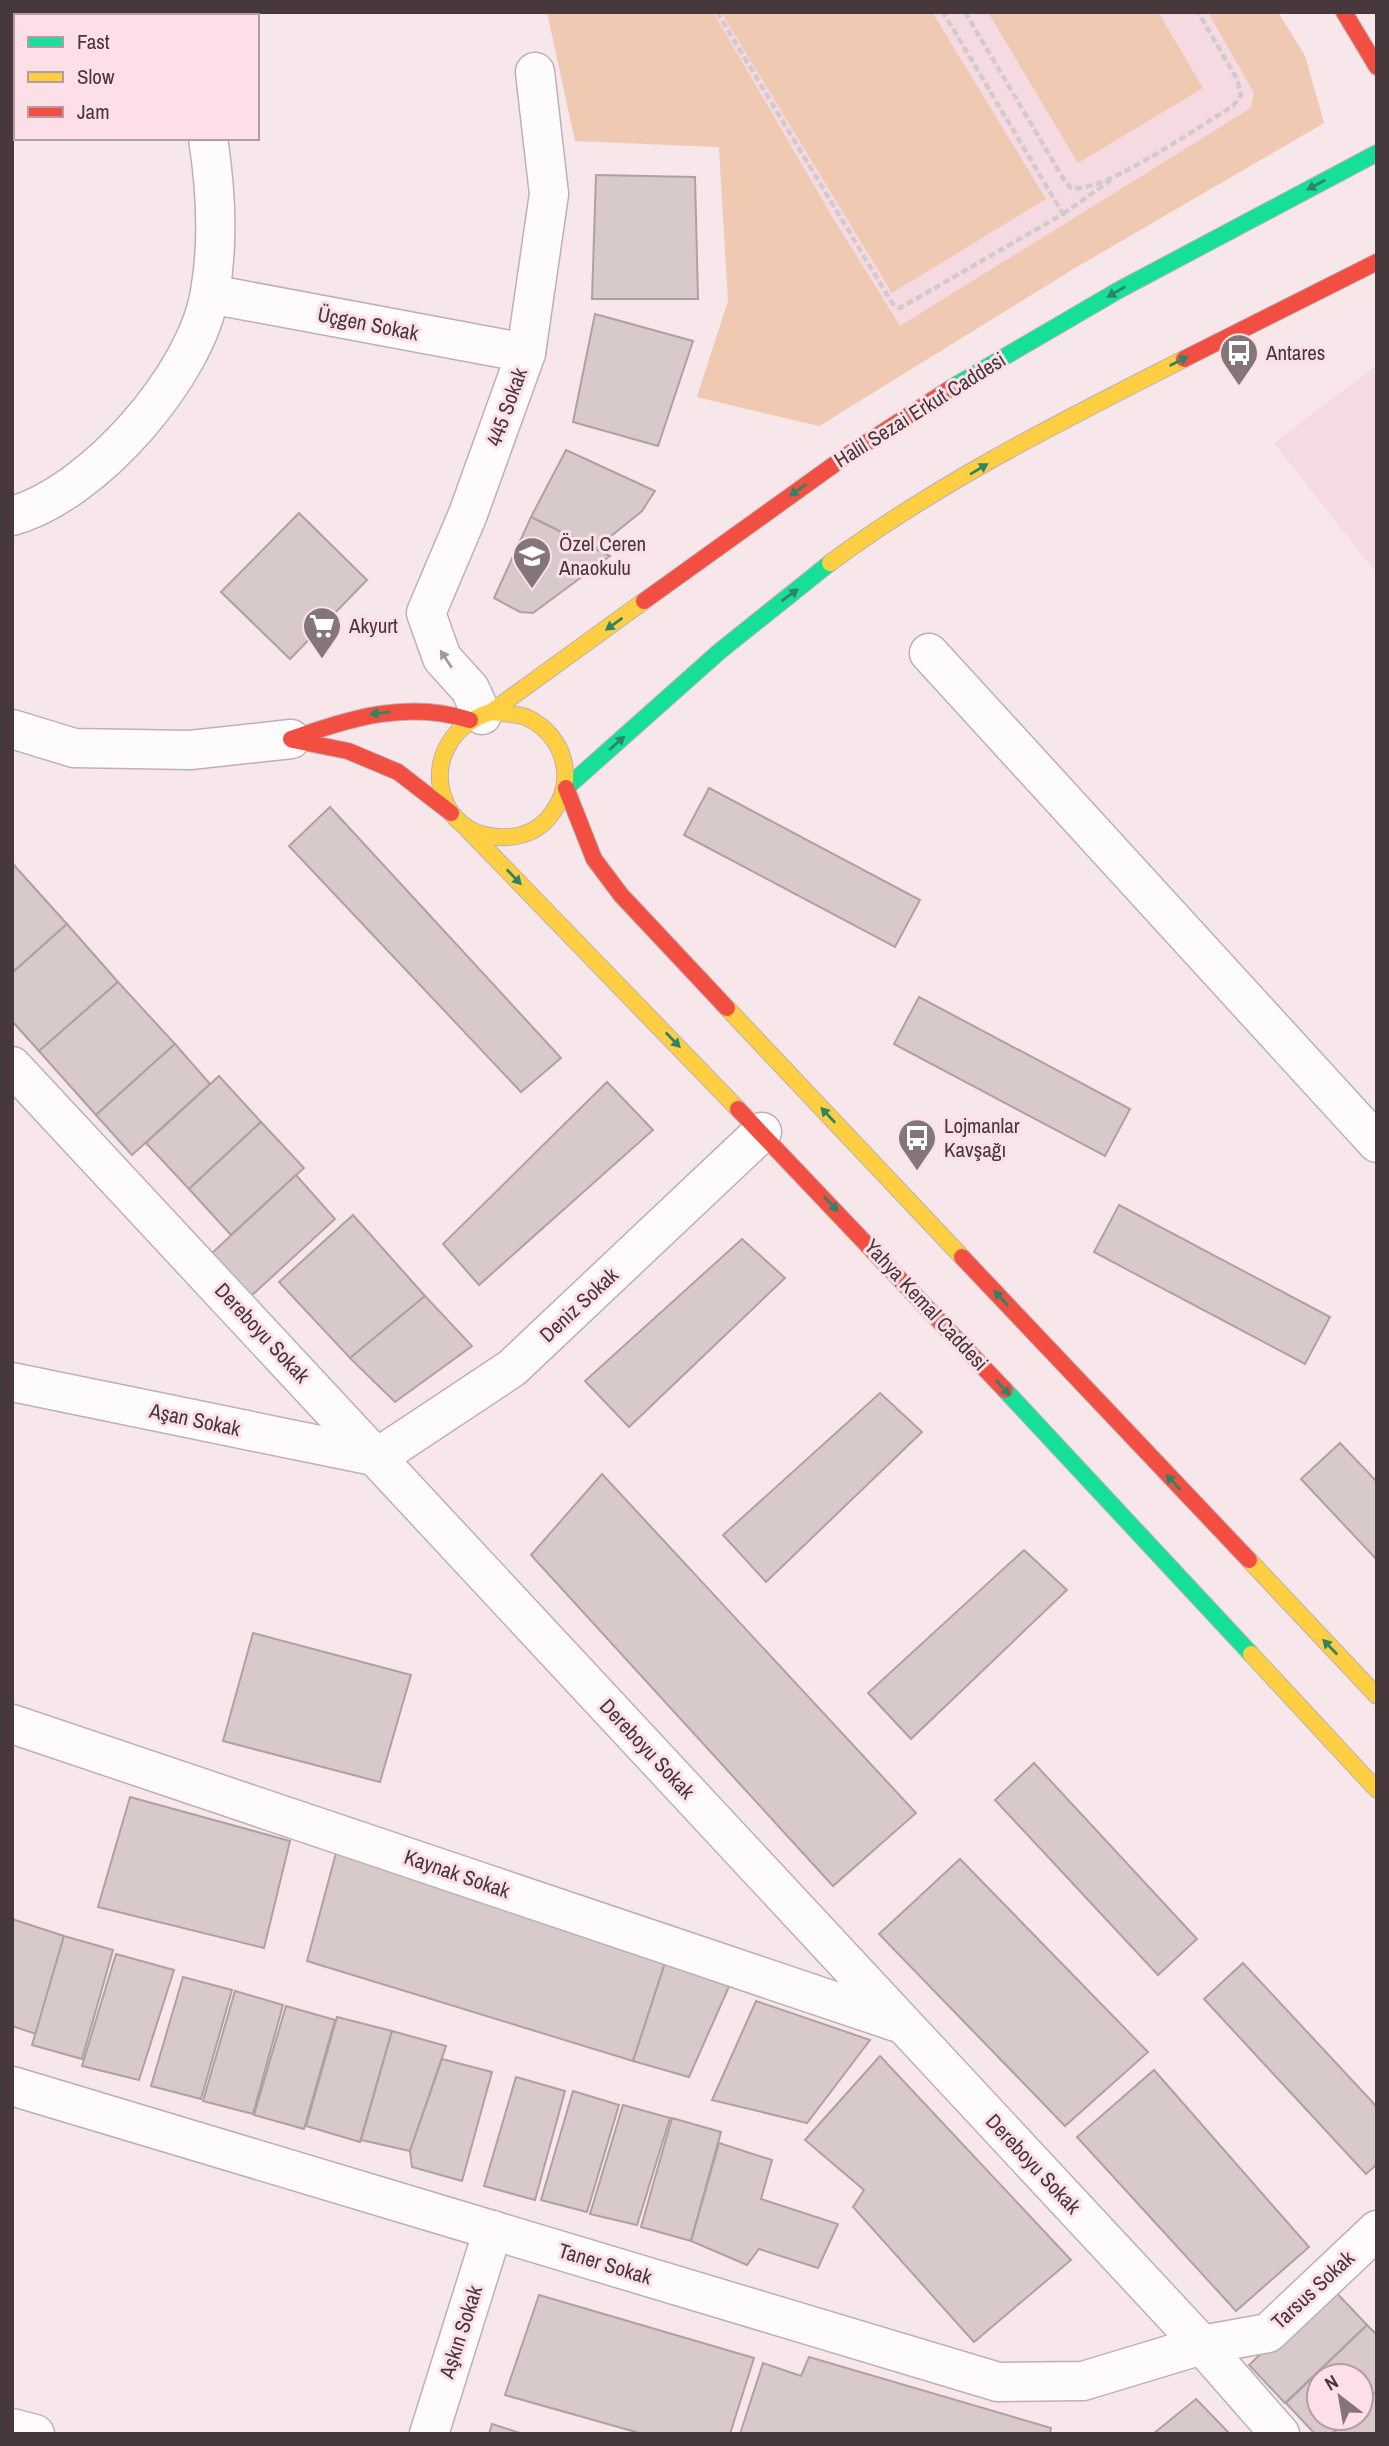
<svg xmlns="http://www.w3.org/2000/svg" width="1389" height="2446" viewBox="0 0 1389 2446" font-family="'Archivo Narrow',sans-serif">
  <rect width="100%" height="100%" fill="#f7e6ea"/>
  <g fill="#f5dae1">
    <polygon points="547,12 1278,12 1305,56 1324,123 1075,268 819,426 697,397 728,301 719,147 575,141"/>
    <polygon points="1377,365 1377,567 1374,570 1274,443"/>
  </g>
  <g fill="#efc9b1">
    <polygon points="547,12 713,12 833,218 900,326 1251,108 1254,93 1208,12 1278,12 1305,56 1324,123 1075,268 819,426 697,397 728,301 719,147 575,141"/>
    <polygon points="721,12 932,12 1046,199 892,293"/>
    <polygon points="988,12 1158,12 1203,88 1078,163"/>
  </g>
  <g fill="#d8c9ca" stroke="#afa1a1" stroke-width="2">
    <polygon points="596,175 695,177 698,299 592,299"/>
    <polygon points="595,314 693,341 658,446 573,422"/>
    <polygon points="566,450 655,491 642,511 595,549 531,517"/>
    <polygon points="299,513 367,580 290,659 221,592"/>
    <polygon points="531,517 610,556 533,613 520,612 494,598"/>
    <polygon points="709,788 920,900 895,947 684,835"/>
    <polygon points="330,807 561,1058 521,1092 289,846"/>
    <polygon points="12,863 67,924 12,973"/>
    <polygon points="67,924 118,982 39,1051 12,1021 12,973"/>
    <polygon points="118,982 175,1044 96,1115 39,1051"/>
    <polygon points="919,997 1130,1109 1105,1156 894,1044"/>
    <polygon points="175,1044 210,1084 132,1155 96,1115"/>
    <polygon points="219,1076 261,1122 189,1189 146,1143"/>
    <polygon points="607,1082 653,1130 479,1285 443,1244"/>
    <polygon points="261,1122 304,1168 231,1235 189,1189"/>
    <polygon points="296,1175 335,1219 250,1297 211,1254"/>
    <polygon points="1119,1205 1330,1317 1305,1364 1094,1252"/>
    <polygon points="353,1215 425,1296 350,1358 279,1282"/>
    <polygon points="742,1239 785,1278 629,1427 585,1381"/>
    <polygon points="425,1296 472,1346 395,1402 350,1358"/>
    <polygon points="880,1393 922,1432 766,1582 723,1535"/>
    <polygon points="1340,1443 1377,1482 1377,1560 1301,1479"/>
    <polygon points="602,1474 916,1813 833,1886 531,1555"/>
    <polygon points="1024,1550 1067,1590 911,1739 868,1693"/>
    <polygon points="253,1633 411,1675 380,1782 223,1741"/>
    <polygon points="1034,1763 1197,1939 1158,1975 995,1800"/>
    <polygon points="130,1797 290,1841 264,1948 98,1907"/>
    <polygon points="336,1853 666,1960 633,2061 307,1961"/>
    <polygon points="960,1859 1148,2052 1065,2126 879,1934"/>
    <polygon points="12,1919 64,1936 36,2034 12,2026"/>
    <polygon points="64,1936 113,1950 82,2059 32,2045"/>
    <polygon points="116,1954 174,1970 139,2080 82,2066"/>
    <polygon points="666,1960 731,1982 689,2077 633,2061"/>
    <polygon points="1243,1963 1377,2107 1377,2164 1366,2174 1204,1999"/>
    <polygon points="183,1977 232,1990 201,2099 151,2086"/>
    <polygon points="235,1991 283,2005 253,2114 203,2101"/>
    <polygon points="756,2001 870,2040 807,2123 712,2100"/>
    <polygon points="286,2006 335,2020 304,2129 254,2115"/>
    <polygon points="337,2017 392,2031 360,2142 306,2126"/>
    <polygon points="392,2031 446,2046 410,2151 361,2140"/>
    <polygon points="880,2056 1071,2260 974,2342 853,2207 864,2190 805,2140"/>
    <polygon points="442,2059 492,2072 462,2181 412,2167 410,2151"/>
    <polygon points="1154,2070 1309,2247 1236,2311 1077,2137"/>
    <polygon points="516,2077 565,2091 535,2200 484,2186"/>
    <polygon points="573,2091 619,2105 587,2212 541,2200"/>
    <polygon points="623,2105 670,2118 637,2225 590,2214"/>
    <polygon points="672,2118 721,2132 691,2241 641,2227"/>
    <polygon points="719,2143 772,2160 761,2199 838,2224 818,2268 759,2249 747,2265 691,2241"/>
    <polygon points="1331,2287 1367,2325 1285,2403 1249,2365"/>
    <polygon points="539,2295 754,2358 730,2434 643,2434 505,2395"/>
    <polygon points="1367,2325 1377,2335 1377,2391 1361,2406 1361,2376 1319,2376 1319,2418 1349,2418 1332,2434 1315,2434 1286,2403"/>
    <polygon points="809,2357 1051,2428 1050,2434 740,2434 763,2363 801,2376"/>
    <polygon points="1377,2391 1377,2434 1332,2434 1349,2418 1361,2418 1361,2406"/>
    <polygon points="1196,2399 1230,2434 1153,2434"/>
    <polygon points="492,2424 523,2434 489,2434"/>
  </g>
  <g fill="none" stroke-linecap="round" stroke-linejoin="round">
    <defs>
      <g id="street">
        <polyline points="153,12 155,16"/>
        <polyline points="210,294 526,353"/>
        <path d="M12 516C93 494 197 375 210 292 219 241 216 190 208 138"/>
        <polyline points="929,653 1377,1143"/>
        <polyline points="482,715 470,689 442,658 426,613 468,514 526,353 549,194 535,72"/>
        <polyline points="12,729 74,748 190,750 291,739"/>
        <polyline points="12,1066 1202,2345 1280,2434"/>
        <polyline points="12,1382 378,1457 512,1368 762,1132"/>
        <polyline points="12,1724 896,2022"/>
        <polyline points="12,2086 998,2382 1083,2381 1202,2345 1268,2333 1377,2230"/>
        <polyline points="12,2428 35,2434"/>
        <polyline points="429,2434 493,2230"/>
      </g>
      <g id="fast">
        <polyline points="951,388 1119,290 1377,153"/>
        <polyline points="566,788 720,651 830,563"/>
        <polyline points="1005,1390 1251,1654"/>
      </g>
      <g id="slow">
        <path d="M830 563C939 482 1064 420 1184 359"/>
        <path d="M491 712C502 714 518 713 528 718 564 736 577 779 553 812 542 828 527 836 508 837 430 843 412 737 491 712L644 601"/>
        <polyline points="468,830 738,1109"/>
        <polyline points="727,1008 962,1257"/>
        <polyline points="1249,1560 1377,1696"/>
        <polyline points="1251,1654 1377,1790"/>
      </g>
      <g id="jam">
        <polyline points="1344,12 1377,67"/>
        <polyline points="1184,359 1377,262"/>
        <polyline points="644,601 846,456 951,388"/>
        <path d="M291 739C352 718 407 700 470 720"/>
        <polyline points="293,740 348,751 398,772 451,813"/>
        <polyline points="566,788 594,859 621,895 727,1008"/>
        <polyline points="738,1109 1005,1390"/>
        <polyline points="962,1257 1249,1560"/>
      </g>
    </defs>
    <use href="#street" stroke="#beb0b4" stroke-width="41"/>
    <use href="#fast" stroke="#beb0b4" stroke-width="18"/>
    <use href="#slow" stroke="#beb0b4" stroke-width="18"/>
    <use href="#jam" stroke="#beb0b4" stroke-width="18"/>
    <g stroke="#d2cacc" stroke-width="4.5" stroke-dasharray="7 3.5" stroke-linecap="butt">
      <polyline points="717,12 892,303 900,308 1063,214 943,12"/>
      <path d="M965 12 1063 178 1071 188C1103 194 1201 125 1233 106L1241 95 1237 79 1198 12"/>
      <polyline points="1063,214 1111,180"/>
    </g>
    <use href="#street" stroke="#fefbfc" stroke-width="38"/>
    <use href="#fast" stroke="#16e098" stroke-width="16"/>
    <use href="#slow" stroke="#ffcf43" stroke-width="16"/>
    <use href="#jam" stroke="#f24e42" stroke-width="16"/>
  </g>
  <defs><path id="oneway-solid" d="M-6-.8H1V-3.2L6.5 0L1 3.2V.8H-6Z" transform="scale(1.75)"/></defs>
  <g fill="#308465">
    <use href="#oneway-solid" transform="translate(1316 185) rotate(152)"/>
    <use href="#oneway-solid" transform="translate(1116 292) rotate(150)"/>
    <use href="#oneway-solid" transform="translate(1179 361) rotate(-27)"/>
    <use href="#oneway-solid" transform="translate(979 469) rotate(-31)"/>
    <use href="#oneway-solid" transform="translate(798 490) rotate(144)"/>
    <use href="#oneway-solid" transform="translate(790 595) rotate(-36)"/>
    <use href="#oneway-solid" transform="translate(614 624) rotate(144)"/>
    <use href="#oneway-solid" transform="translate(380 713) rotate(174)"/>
    <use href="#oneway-solid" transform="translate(617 743) rotate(-42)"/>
    <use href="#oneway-solid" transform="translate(514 877) rotate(46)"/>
    <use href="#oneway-solid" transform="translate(673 1040) rotate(46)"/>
    <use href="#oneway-solid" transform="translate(828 1115) rotate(-133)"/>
    <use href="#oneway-solid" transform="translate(831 1204) rotate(46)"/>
    <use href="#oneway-solid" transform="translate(1001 1298) rotate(-133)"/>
    <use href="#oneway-solid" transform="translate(1003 1388) rotate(47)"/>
    <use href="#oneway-solid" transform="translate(1173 1482) rotate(-134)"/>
    <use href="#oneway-solid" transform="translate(1330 1647) rotate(-134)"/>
  </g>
  <use fill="#a29a9c" href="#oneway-solid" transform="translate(446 659) rotate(-123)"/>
  <defs>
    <symbol id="bus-pin" viewBox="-11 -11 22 30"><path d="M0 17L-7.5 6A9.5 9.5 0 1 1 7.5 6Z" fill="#847578" stroke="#fde0e7"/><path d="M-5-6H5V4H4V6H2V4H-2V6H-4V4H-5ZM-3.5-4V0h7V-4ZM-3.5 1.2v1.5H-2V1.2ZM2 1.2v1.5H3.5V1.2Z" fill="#fff"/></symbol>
    <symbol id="school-pin" viewBox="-11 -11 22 30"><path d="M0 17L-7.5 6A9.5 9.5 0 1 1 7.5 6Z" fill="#847578" stroke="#fde0e7"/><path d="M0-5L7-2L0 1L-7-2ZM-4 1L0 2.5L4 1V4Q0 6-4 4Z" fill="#fff"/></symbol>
    <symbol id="supermarket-pin" viewBox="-11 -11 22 30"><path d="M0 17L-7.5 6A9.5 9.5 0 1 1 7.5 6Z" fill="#847578" stroke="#fde0e7"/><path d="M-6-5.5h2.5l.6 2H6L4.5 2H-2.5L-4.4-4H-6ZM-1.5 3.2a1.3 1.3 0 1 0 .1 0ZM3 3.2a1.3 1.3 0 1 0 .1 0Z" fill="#fff"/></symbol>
  </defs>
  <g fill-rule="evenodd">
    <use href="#bus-pin" x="1217" y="331" width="44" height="60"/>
    <use href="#school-pin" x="510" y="534" width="44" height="60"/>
    <use href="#supermarket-pin" x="300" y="604" width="44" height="60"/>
    <use href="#bus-pin" x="895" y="1116" width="44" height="60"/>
  </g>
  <g text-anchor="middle" stroke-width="6" stroke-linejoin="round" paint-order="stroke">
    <g font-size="21" fill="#46383b" stroke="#fde0e7">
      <text transform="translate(368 324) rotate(11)" y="7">Üçgen Sokak</text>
      <text transform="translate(507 407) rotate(-70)" y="7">445 Sokak</text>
      <text transform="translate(920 410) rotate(-32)" y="7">Halil Sezai Erkut Caddesi</text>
      <text transform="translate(579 1305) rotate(-43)" y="7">Deniz Sokak</text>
      <text transform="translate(926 1305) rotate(47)" y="7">Yahya Kemal Caddesi</text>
      <text transform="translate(262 1333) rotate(47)" y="7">Dereboyu Sokak</text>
      <text transform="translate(195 1420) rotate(12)" y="7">Aşan Sokak</text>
      <text transform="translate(647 1749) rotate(47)" y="7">Dereboyu Sokak</text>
      <text transform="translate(457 1874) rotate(19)" y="7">Kaynak Sokak</text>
      <text transform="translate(1033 2164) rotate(47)" y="7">Dereboyu Sokak</text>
      <text transform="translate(605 2264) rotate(17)" y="7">Taner Sokak</text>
      <text transform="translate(1313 2290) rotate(-43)" y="7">Tarsus Sokak</text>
      <text transform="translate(461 2332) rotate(-72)" y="7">Aşkın Sokak</text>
    </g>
    <g font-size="21" fill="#46383b" stroke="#fde0e7" text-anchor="start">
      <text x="1266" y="360">Antares</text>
      <text x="559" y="551">Özel Ceren<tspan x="559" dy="24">Anaokulu</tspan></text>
      <text x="349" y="633">Akyurt</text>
      <text x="944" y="1133">Lojmanlar<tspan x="944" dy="24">Kavşağı</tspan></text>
    </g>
  </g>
  <rect width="1389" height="2446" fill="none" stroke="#46383b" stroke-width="28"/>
  <rect x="14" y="14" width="245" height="126" fill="#fde0e7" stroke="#b49da2" stroke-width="2"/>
  <rect x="28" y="37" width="35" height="10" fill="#16e098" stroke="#b49da2" stroke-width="2"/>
  <text x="77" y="49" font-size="21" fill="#46383b">Fast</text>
  <rect x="28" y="72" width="35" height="10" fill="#ffcf43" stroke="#b49da2" stroke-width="2"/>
  <text x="77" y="84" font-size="21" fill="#46383b">Slow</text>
  <rect x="28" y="107" width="35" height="10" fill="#f24e42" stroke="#b49da2" stroke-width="2"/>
  <text x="77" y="119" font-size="21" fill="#46383b">Jam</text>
  <g transform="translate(1340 2397) rotate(329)"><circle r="33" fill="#fde0e7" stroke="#b49da2" stroke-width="2"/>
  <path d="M0-5L12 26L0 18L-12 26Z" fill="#847578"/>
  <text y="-10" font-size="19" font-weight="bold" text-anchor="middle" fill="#46383b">N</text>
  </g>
</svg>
